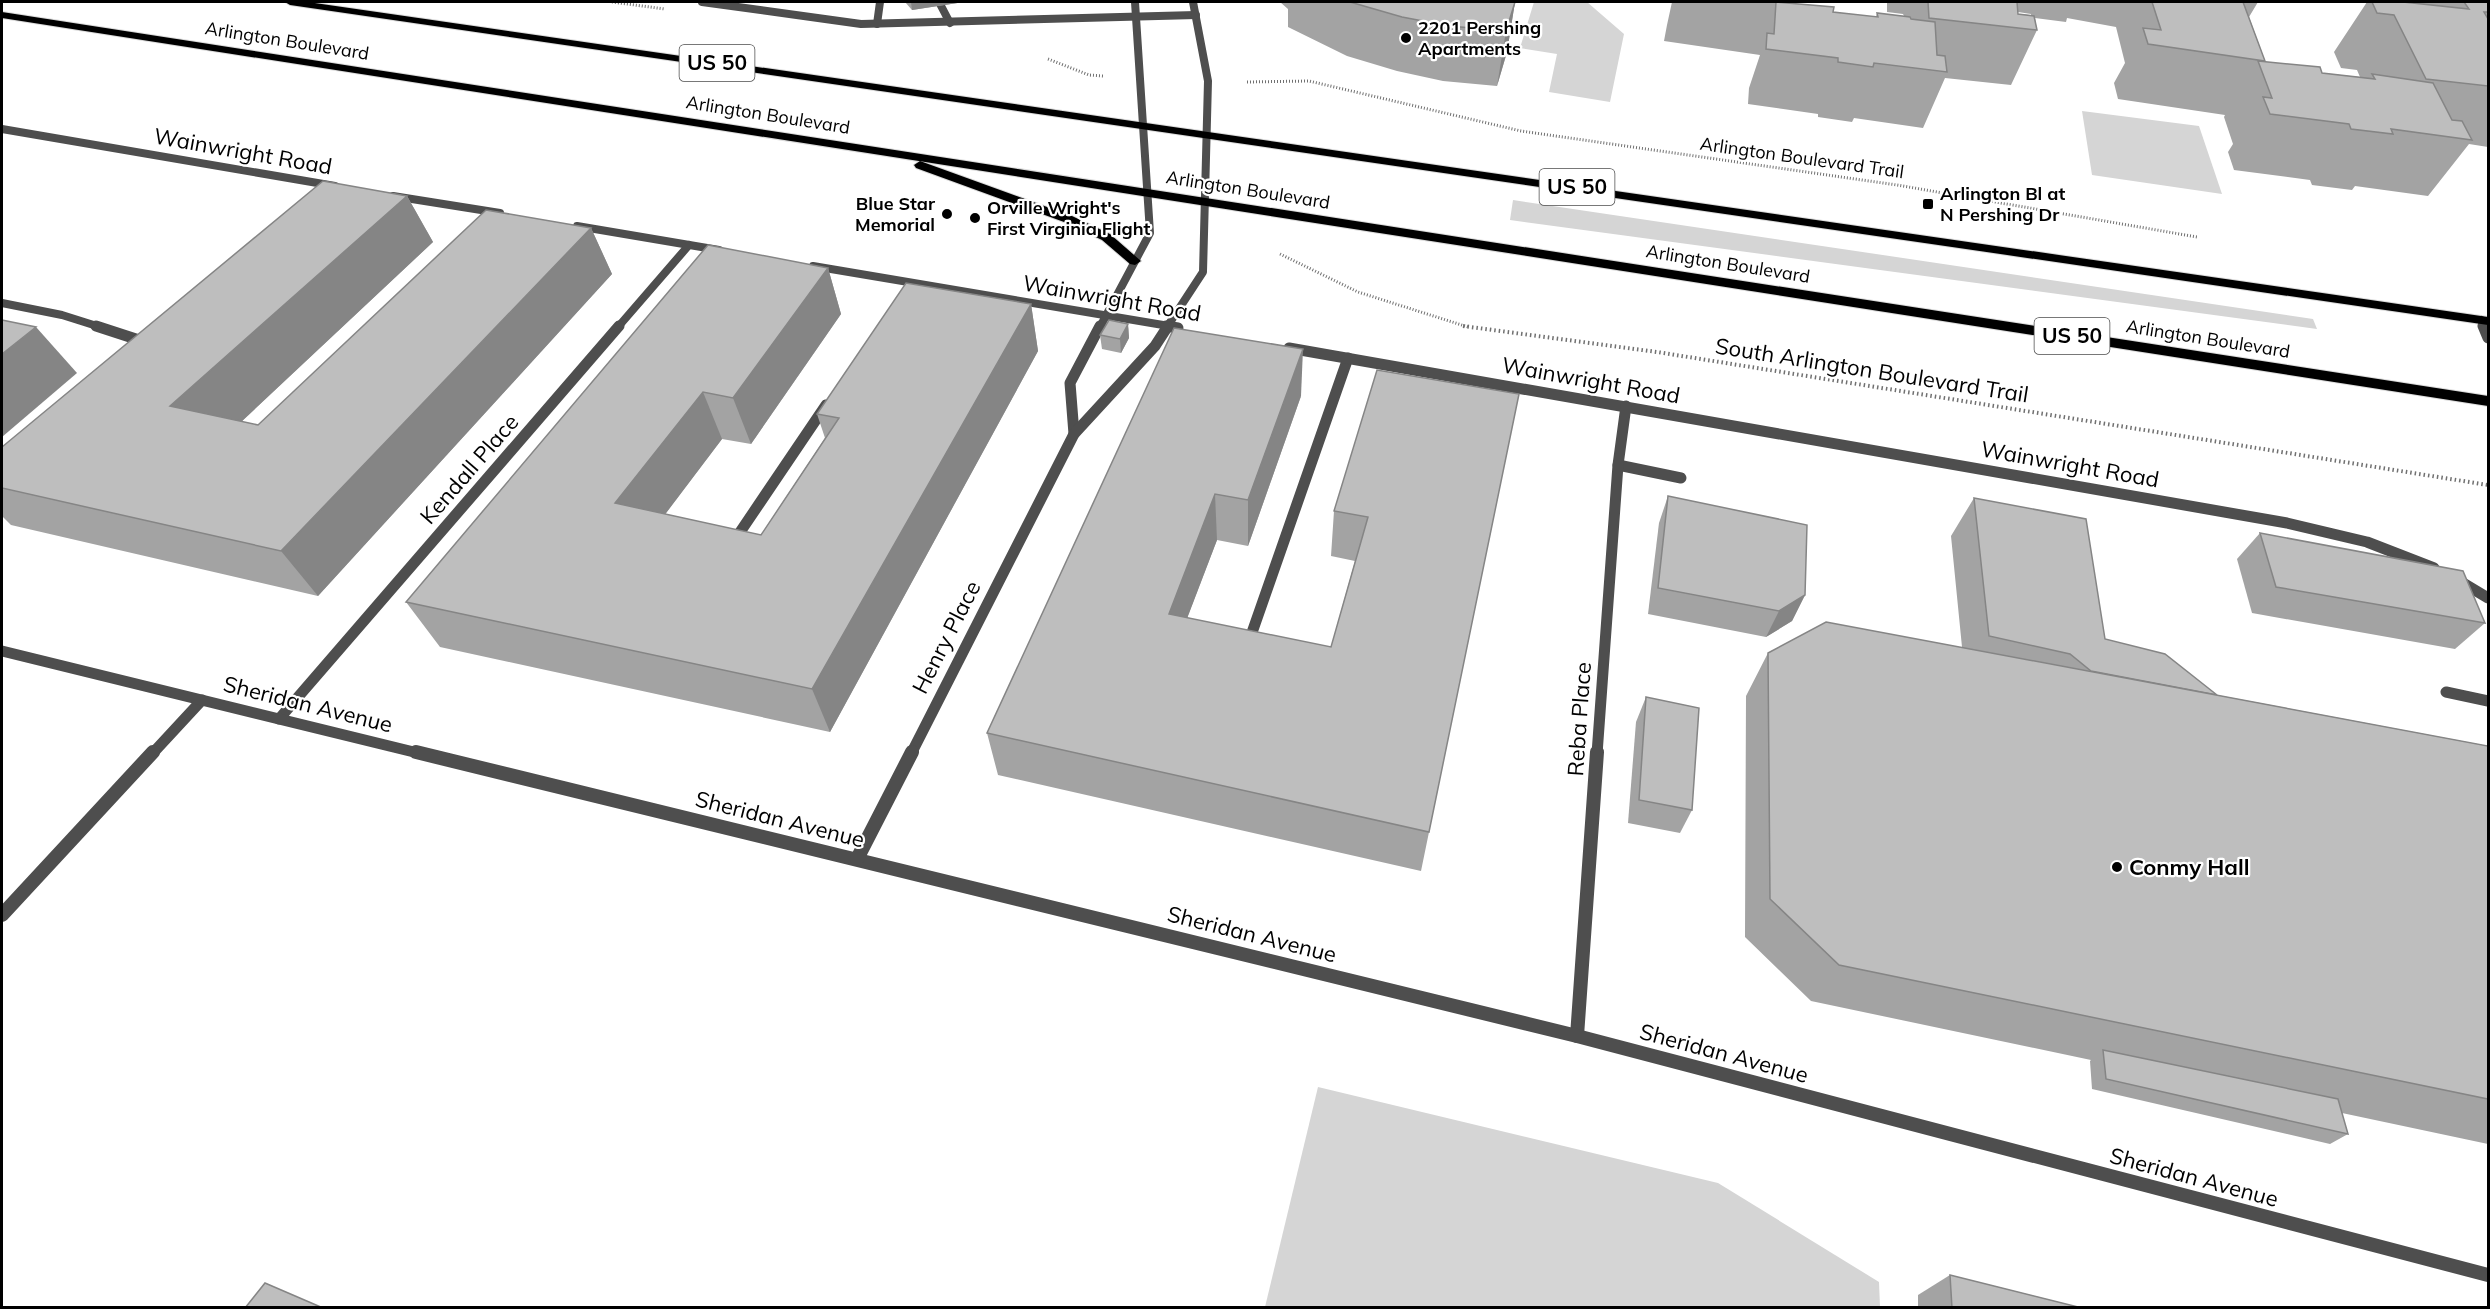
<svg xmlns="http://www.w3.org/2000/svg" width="2490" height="1309" viewBox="0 0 2490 1309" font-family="Mulish,sans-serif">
  <rect width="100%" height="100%" fill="#fff"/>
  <g fill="#d5d5d5">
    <polygon points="1534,2 1587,2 1624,34 1610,102 1549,92 1557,54 1520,48"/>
    <polygon points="2082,111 2199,126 2222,194 2092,175"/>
    <polygon points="1513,200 2313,319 2317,329 1510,220"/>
    <polygon points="1318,1087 1718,1183 1879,1282 1880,1307 1265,1307"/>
  </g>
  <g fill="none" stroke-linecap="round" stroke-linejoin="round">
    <defs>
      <g id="trunk">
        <polygon points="285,2 308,2 2488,317 2488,325 290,5"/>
        <polygon points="2,12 2488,396 2488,406 2,18"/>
        <polygon points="920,161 1072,216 1110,234 1141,261 1135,265 1130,264 1102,240 1064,222 916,168 914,165"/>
      </g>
    </defs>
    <use href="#trunk" stroke="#dbdbdb" stroke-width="2"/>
    <g stroke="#707070" stroke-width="3" stroke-dasharray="1 2" stroke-linecap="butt">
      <polyline points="612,2 665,9"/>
      <polyline points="1048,59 1089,75 1103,76"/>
      <polyline points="1247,82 1309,81 1521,131 1897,185 2197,237"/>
      <polyline points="1280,254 1358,292 1468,327"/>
    </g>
    <polyline stroke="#707070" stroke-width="4" stroke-dasharray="1.5 3" stroke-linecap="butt" points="1463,326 1657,352 2488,485"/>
    <g stroke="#4e4e4e" stroke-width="8">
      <polyline points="939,2 950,23"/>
      <polyline points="877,24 880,2"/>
      <polyline points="2,303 62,315 100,327"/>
      <polyline points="2481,320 2484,327"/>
    </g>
    <g stroke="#4e4e4e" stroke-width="11">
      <polyline points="96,326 139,340"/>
      <polyline points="2483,326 2488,338"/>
      <polyline points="1618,465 1681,478"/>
      <polyline points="732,544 826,405"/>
      <polyline points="1248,644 1348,358"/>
      <polyline points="2446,692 2488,701"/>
      <polyline points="152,754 202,700"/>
    </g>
    <polyline stroke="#4e4e4e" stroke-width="14" points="2,915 153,752"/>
    <g stroke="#4e4e4e" stroke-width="8">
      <polyline points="702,2 861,24 1196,15"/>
      <polyline points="2,129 335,186"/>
      <polyline points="393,196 500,213"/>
      <polyline points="577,226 719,250"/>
      <polyline points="813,266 1175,327"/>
      <polyline points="618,327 689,245"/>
    </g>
    <g stroke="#4e4e4e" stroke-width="11">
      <polyline points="1166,326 1178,328"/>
      <polyline points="1289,348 2287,523 2367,542 2434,568"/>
      <polyline points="2458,580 2488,598"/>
      <polyline points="279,719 619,326"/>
      <polyline points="1597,754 1618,465 1626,406"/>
    </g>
    <polyline stroke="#4e4e4e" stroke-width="14" points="1577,1036 1597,752"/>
    <g stroke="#4e4e4e" stroke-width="8">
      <polyline points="1100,327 1150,233 1135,2"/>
      <polyline points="1167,327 1203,272 1208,81 1193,2"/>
    </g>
    <g stroke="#4e4e4e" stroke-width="11">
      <polyline points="1074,434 1070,383 1100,326"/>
      <polyline points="2,651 422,754"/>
      <polyline points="911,754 1074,434 1155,346 1168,326"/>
    </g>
    <g stroke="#4e4e4e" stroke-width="14">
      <polyline points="416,752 1577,1036 2488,1275"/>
      <polyline points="857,859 912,752"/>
    </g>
    <use href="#trunk" fill="#000" fill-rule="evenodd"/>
  </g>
  <g fill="#a3a3a3" fill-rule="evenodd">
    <polygon points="905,2 964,2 912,10"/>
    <polygon points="1280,2 1515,2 1507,52 1497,86 1443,81 1397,71 1347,56 1288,27 1288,9"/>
    <path d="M1672 2H1787V3L1833 12 1876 17 1877 13 1904 16 1903 14 1887 12V2H2258L2249 17 2265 61 2264 62 2322 73 2360 77 2357 70 2341 68 2334 52 2367 2H2403L2414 3 2415 2H2488V147L2469 144 2428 196 2355 186 2352 190 2312 185 2310 180 2234 170 2228 152 2233 144 2224 117 2225 115 2118 99 2114 83 2125 63 2116 27 2067 18 2066 22 2035 18 2037 30 2011 85 1945 78 1923 128 1854 118 1852 122 1818 117V114L1748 104 1749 88 1760 55 1664 41 1667 25ZM2018 12 2031 14V15L2018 14Z"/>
    <polygon points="407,196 433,242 241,422 258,425 591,228 612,274 318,596 11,525 2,516 2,447"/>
    <polygon points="828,268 841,314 751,444 722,439 665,514 761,535 825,438 817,414 1031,304 1038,351 830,732 440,647 406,602"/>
    <polygon points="1128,324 1129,338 1121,353 1102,349 1100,335"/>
    <polygon points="1519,394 1421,871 998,775 987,733 1301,396 1248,546 1217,540 1187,618 1331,647 1355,561 1331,556 1334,511"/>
    <polygon points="1668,496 1805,595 1792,621 1766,637 1648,614 1659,523"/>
    <polygon points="1974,498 2105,639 2217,695 2488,746 2488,1144 2342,1113 2348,1134 2330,1144 2092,1089 2090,1061 2091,1060 1811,1001 1745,937 1746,696 1768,653 1962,647 1951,536"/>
    <polygon points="2260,533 2485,623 2455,649 2252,613 2237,559"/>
    <polygon points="1646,697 1692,810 1680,833 1628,823 1636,722"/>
    <polygon points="1950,1275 2082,1308 1918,1308 1918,1295"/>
  </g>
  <g fill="#858585">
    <polygon points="911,2 964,2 912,10"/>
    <polygon points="1515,2 1507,52 1497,86 1506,31"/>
    <polygon points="407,196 433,242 208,453 170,406"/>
    <polygon points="591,228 612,274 318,596 281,551"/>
    <polygon points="828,268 841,314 751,444 733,398"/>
    <polygon points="1031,304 1038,351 830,732 812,689"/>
    <polygon points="1128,324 1129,338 1121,353 1120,339"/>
    <polygon points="36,327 77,373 2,437 2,354"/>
    <polygon points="1303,349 1301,396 1248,546 1248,500"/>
    <polygon points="703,392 722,439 639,549 615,503"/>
    <polygon points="1215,494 1217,540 1172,658 1169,614"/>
    <polygon points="1805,595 1792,621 1766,637 1779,611"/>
  </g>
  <g fill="#bebebe" stroke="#858585" stroke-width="1.5">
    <polygon points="1350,2 1515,2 1506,31 1449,26 1402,17"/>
    <polygon points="1776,2 1834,7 1833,12 1878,17 1877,13 1910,17 1911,19 1935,22 1937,55 1945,56 1947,72 1874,63 1873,67 1838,62 1838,58 1766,49 1767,33 1774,34"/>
    <polygon points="1928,2 2017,2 2018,14 2034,16 2037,30 1929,18"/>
    <polygon points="2152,2 2243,2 2265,61 2148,44 2143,28 2161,30"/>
    <polygon points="2372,2 2403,2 2469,9 2464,2 2488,2 2488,12 2484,12 2488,19 2488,86 2426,79 2394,15 2377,13"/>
    <polygon points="2258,61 2320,67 2322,73 2375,79 2372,74 2433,83 2452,120 2462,121 2472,140 2391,129 2393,134 2351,129 2349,124 2270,114 2263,97 2272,98"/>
    <polygon points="323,181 407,196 170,406 258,425 486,210 591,228 281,551 2,488 2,447"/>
    <polygon points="708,245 828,268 733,398 703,392 615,503 761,535 839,418 817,414 906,283 1031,304 812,689 406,602"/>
    <polygon points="2,320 36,327 2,354"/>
    <polygon points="1109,320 1128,324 1120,339 1100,335"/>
    <polygon points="1174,328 1303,349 1248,500 1215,494 1169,614 1331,647 1368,517 1334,511 1377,370 1519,394 1429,832 987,733"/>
    <polygon points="1668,496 1807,525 1805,595 1779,611 1658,588"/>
    <polygon points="1974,498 2086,519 2105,639 2165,654 2217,695 2091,671 2070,654 1989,636"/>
    <polygon points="2260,533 2463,571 2485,623 2276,587"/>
    <polygon points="1826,622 2488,746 2488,1099 1839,965 1770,899 1768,653"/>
    <polygon points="1646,697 1699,708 1692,810 1639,800"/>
    <polygon points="2103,1050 2338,1099 2348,1134 2106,1079"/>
    <polygon points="1950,1275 2082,1308 1952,1308"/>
    <polygon points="265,1283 323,1308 245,1308"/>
  </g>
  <g fill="#000" stroke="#fff" stroke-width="2">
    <circle cx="1406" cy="38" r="6"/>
    <rect x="1922" y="198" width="12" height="12" rx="3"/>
    <circle cx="947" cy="214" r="6"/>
    <circle cx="975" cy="218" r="6"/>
    <circle cx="2117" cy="867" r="6"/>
  </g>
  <g text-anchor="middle" stroke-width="4.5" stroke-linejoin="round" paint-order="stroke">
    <g font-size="18" font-weight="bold" fill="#000" stroke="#fff" text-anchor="start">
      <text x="1418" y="34">2201 Pershing<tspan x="1418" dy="21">Apartments</tspan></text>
      <text x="1940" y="200">Arlington Bl at<tspan x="1940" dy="21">N Pershing Dr</tspan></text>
      <text x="935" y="210" text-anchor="end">Blue Star<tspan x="935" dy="21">Memorial</tspan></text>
      <text x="987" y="214">Orville Wright's<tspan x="987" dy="21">First Virginia Flight</tspan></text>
    </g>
    <g font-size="18" fill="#000" stroke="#fff">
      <text transform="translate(287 41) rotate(9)" y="6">Arlington Boulevard</text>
      <text transform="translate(768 115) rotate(9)" y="6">Arlington Boulevard</text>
      <text transform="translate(1802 158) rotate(8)" y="6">Arlington Boulevard Trail</text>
      <text transform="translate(1248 190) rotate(9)" y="6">Arlington Boulevard</text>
      <text transform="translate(1728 264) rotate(9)" y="6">Arlington Boulevard</text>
      <text transform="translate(2208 339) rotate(9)" y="6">Arlington Boulevard</text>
    </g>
    <g fill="#fff" stroke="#4c4c4c" stroke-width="1.5">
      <rect x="679.5" y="45" width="75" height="36" rx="4.5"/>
      <rect x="1539.5" y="169" width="75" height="36" rx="4.5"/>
      <rect x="2034.5" y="318" width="75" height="36" rx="4.5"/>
    </g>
    <g font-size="21" font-weight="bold" fill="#000">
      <text x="717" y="70">US 50</text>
      <text x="1577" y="194">US 50</text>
      <text x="2072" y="343">US 50</text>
    </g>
    <g font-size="22" fill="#000" stroke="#fff">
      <text transform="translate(243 151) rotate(10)" y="8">Wainwright Road</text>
      <text transform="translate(1112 298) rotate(10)" y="8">Wainwright Road</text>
      <text transform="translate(1872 370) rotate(9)" y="8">South Arlington Boulevard Trail</text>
      <text transform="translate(1591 380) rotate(10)" y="8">Wainwright Road</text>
      <text transform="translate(2070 464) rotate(10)" y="8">Wainwright Road</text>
      <text transform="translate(469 469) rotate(-49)" y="8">Kendall Place</text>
      <text transform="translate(946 637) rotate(-63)" y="8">Henry Place</text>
      <text transform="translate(308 704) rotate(14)" y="8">Sheridan Avenue</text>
      <text transform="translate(1579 719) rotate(-86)" y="8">Reba Place</text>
      <text transform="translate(780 819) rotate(14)" y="8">Sheridan Avenue</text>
      <text transform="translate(1252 934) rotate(14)" y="8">Sheridan Avenue</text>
      <text transform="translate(1724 1053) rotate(15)" y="8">Sheridan Avenue</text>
      <text transform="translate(2194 1177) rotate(15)" y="8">Sheridan Avenue</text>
    </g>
    <g font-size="22" font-weight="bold" fill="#000" stroke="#fff" text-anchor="start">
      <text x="2129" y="875">Conmy Hall</text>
    </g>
  </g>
  <rect width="2490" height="1309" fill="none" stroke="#000000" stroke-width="6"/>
</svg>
